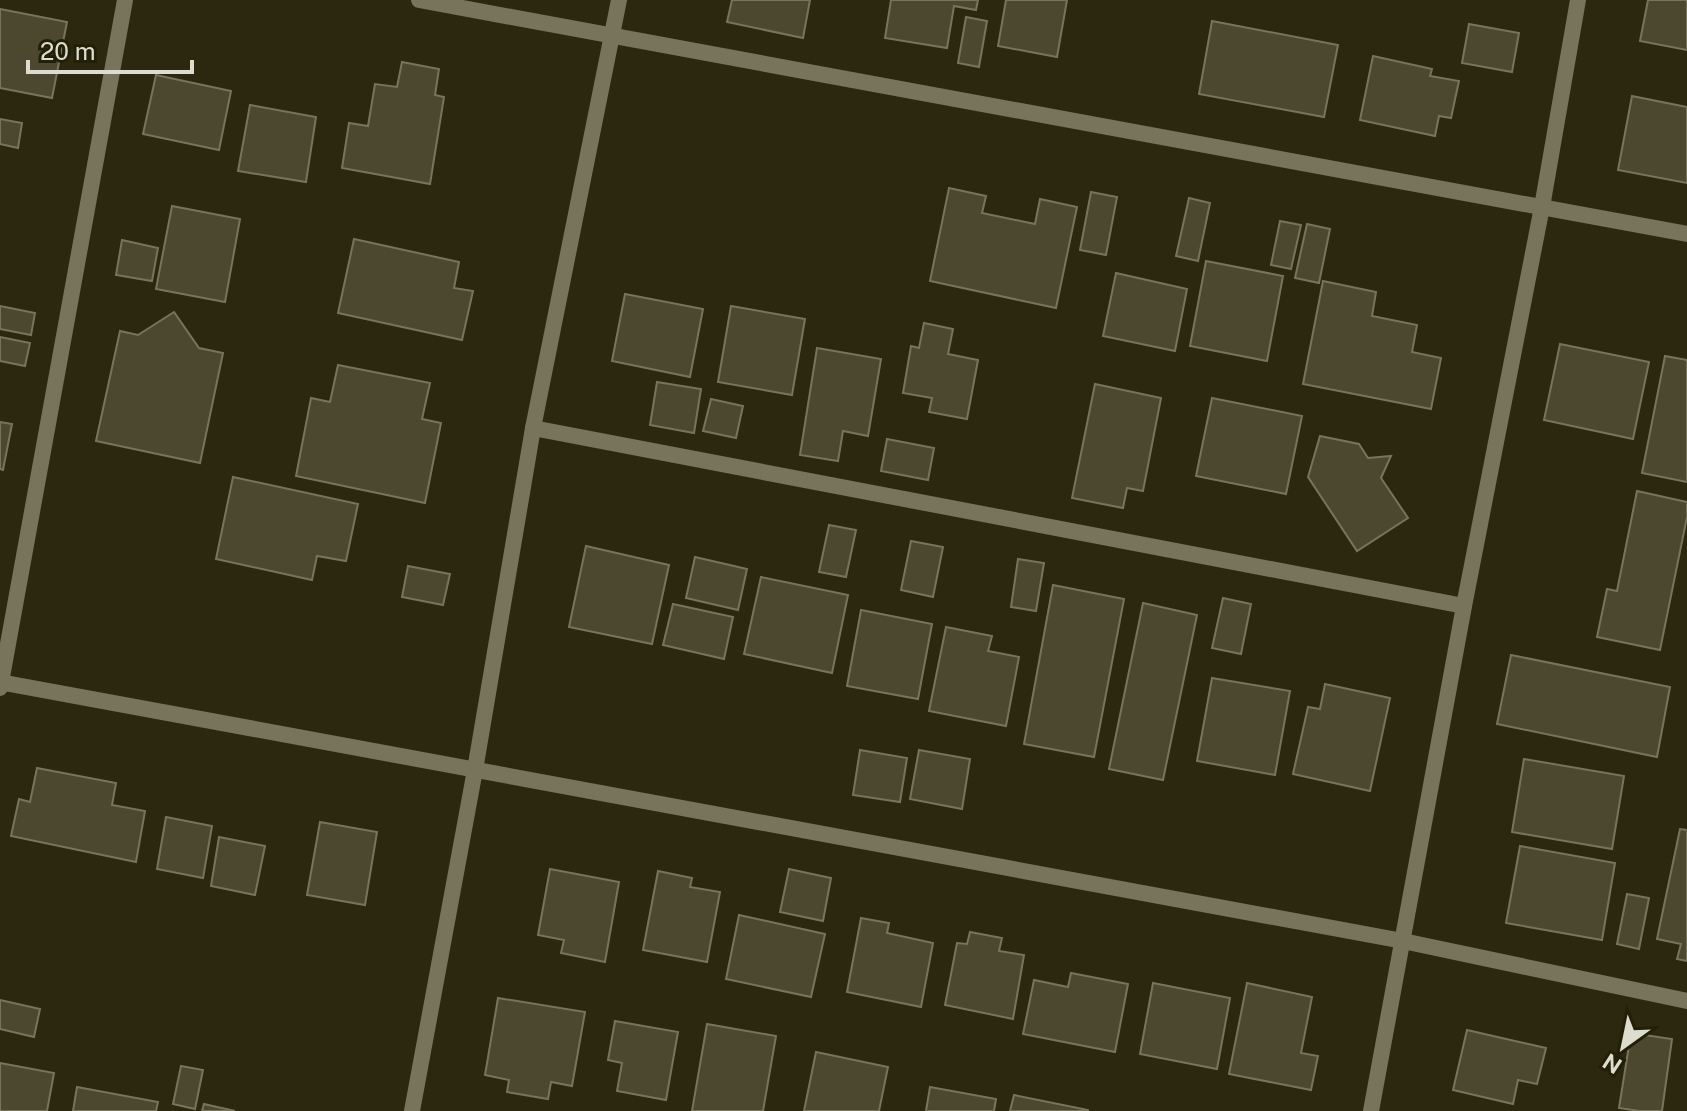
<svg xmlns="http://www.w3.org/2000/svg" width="1687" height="1111" viewBox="0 0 1687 1111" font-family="'Public Sans',sans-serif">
  <rect width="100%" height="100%" fill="#2c2810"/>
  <g fill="#4c4830" stroke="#787459" stroke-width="2">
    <polygon points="732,0 810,0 803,38 727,22"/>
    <polygon points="891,0 978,0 976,10 954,6 947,48 885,38"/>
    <polygon points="1006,0 1067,0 1057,57 998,46"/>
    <polygon points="1648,0 1687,0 1687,50 1640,41"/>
    <polygon points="0,9 67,22 52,98 0,88"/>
    <polygon points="966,17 987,21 979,67 958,63"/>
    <polygon points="1212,21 1338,45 1324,117 1199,94"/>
    <polygon points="1469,24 1519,33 1512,72 1462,63"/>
    <polygon points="1373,56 1432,69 1430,76 1459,81 1451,118 1439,116 1435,136 1360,120"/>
    <polygon points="402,62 439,69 435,95 444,97 430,184 342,168 349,123 368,126 375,84 397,87"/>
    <polygon points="156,75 231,91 219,150 143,134"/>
    <polygon points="1632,96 1687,107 1687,183 1618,170"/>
    <polygon points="250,105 316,117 306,182 238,171"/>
    <polygon points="0,119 22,123 18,148 0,144"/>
    <polygon points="949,188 986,196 982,213 1035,224 1040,199 1077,207 1056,308 930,281"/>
    <polygon points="1091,192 1117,197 1106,255 1080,250"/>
    <polygon points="1189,198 1210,203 1198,261 1176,256"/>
    <polygon points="172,206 240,219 225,302 156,289"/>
    <polygon points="1280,221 1301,225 1291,269 1271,265"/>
    <polygon points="1307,224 1330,229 1319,283 1295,278"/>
    <polygon points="354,239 459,262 454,288 473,291 462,340 338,313"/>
    <polygon points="122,240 158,248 152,281 116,275"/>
    <polygon points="1206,261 1283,276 1267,361 1190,346"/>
    <polygon points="1116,273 1187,289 1175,351 1103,336"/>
    <polygon points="1323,281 1376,292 1372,316 1417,325 1412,352 1441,358 1431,409 1303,384"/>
    <polygon points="625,294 703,309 690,377 612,361"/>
    <polygon points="0,306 35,313 31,335 0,329"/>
    <polygon points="731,306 805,319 792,395 718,382"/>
    <polygon points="174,312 199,348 223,353 200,463 96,441 120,331 138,335"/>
    <polygon points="924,323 953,329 948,354 978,360 967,419 929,412 932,398 903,393 911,346 919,348"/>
    <polygon points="0,337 30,343 25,366 0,361"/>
    <polygon points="1560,344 1649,362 1633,439 1544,420"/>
    <polygon points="817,348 881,359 868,436 843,431 838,461 800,455"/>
    <polygon points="1665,356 1687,360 1687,482 1642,473"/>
    <polygon points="338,365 430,383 422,419 441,423 425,503 296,476 311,398 330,402"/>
    <polygon points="657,382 701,389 694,433 650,425"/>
    <polygon points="1095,384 1161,398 1143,491 1127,488 1123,508 1072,498"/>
    <polygon points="1212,398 1302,416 1286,494 1196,476"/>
    <polygon points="711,399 743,406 736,438 703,431"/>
    <polygon points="0,422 12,424 3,470 0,469"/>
    <polygon points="1320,436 1359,444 1368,458 1391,456 1381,478 1408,518 1357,551 1308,477"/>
    <polygon points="887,439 934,448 928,480 881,471"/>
    <polygon points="233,477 358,504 346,561 317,556 312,580 216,559"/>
    <polygon points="1637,491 1687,502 1687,517 1660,650 1597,637 1607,589 1617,591"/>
    <polygon points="829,525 856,530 846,577 819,572"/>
    <polygon points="911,541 943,547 933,597 901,590"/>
    <polygon points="586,546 669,565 652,644 569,627"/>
    <polygon points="695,557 747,569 738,610 686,598"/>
    <polygon points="1018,559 1044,563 1036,611 1011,607"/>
    <polygon points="408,566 450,574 443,605 402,597"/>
    <polygon points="761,577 848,595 832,673 744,654"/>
    <polygon points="1053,585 1124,599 1094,757 1024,744"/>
    <polygon points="1223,598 1251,604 1241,654 1212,648"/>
    <polygon points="1143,603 1197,615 1163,780 1109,769"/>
    <polygon points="673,604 733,617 724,659 663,645"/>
    <polygon points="861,610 932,624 918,699 847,686"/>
    <polygon points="946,627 992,636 988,651 1019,657 1006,726 929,711"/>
    <polygon points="1511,655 1670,687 1657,757 1497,724"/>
    <polygon points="1212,678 1290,691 1275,775 1197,761"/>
    <polygon points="1325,684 1390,698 1370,791 1293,774 1308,707 1320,709"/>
    <polygon points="860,750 907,758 900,802 853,795"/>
    <polygon points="919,750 970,759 962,809 910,799"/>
    <polygon points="1524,759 1624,776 1612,849 1512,832"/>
    <polygon points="37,768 116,783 112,805 145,811 136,862 11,836 19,799 30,802"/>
    <polygon points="166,817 212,826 203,878 157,869"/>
    <polygon points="320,822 377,832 365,905 307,895"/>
    <polygon points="1680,829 1687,830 1687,961 1677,959 1681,944 1657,939"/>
    <polygon points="219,837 265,846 255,895 211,886"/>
    <polygon points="1520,846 1615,863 1602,940 1506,923"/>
    <polygon points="550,869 619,882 605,962 561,953 564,940 538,935"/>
    <polygon points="789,869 831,878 823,921 780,912"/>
    <polygon points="658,871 692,878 690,887 720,892 707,962 643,950"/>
    <polygon points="1627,894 1649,898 1639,949 1617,944"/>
    <polygon points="739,915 825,934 811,997 726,979"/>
    <polygon points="861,918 889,923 887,933 933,943 921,1007 847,992"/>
    <polygon points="970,932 1002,938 999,951 1024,955 1013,1019 945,1005 957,943 967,944"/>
    <polygon points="1071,973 1128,984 1115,1052 1023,1034 1034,980 1068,987"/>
    <polygon points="1153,983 1230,998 1217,1069 1140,1054"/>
    <polygon points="1247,983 1312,997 1301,1053 1318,1056 1311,1090 1229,1074"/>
    <polygon points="498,998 585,1012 572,1086 551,1082 548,1099 507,1092 509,1080 485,1075"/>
    <polygon points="0,1000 40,1009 34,1037 0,1029"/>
    <polygon points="615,1021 678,1032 666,1100 617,1091 622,1063 608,1060"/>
    <polygon points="707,1024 776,1036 763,1111 692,1111"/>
    <polygon points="1467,1030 1546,1048 1537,1084 1518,1080 1513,1104 1453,1090"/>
    <polygon points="1631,1033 1672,1039 1662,1111 1639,1111 1619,1108"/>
    <polygon points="816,1052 888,1067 879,1111 804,1111"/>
    <polygon points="0,1063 54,1073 47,1111 0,1111"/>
    <polygon points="181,1066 203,1070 195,1109 173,1104"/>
    <polygon points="77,1087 158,1102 156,1111 73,1111"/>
    <polygon points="930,1087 996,1099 994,1111 926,1111"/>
    <polygon points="1014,1095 1088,1110 1088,1111 1010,1111"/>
    <polygon points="204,1104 235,1111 202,1111"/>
  </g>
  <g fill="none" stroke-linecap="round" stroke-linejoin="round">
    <g stroke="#78745b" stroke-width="16">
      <polyline points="419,0 1687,234"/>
      <polyline points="533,428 1464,606"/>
      <polyline points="0,682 1403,941 1687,1001"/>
      <polyline points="0,688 125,0"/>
      <polyline points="412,1111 475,770 533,428 619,0"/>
      <polyline points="1371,1111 1464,606 1542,207 1578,0"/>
    </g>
  </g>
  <g transform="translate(1623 1047) rotate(213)" stroke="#221f07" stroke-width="6" paint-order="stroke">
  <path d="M0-6L14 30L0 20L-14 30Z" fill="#dedcce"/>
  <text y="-12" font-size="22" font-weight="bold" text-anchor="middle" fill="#dedcce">N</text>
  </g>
  <path d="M28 60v12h164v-12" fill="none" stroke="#dedcce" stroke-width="4"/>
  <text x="40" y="60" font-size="24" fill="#dedcce" stroke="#221f07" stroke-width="6" paint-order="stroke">20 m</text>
</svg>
